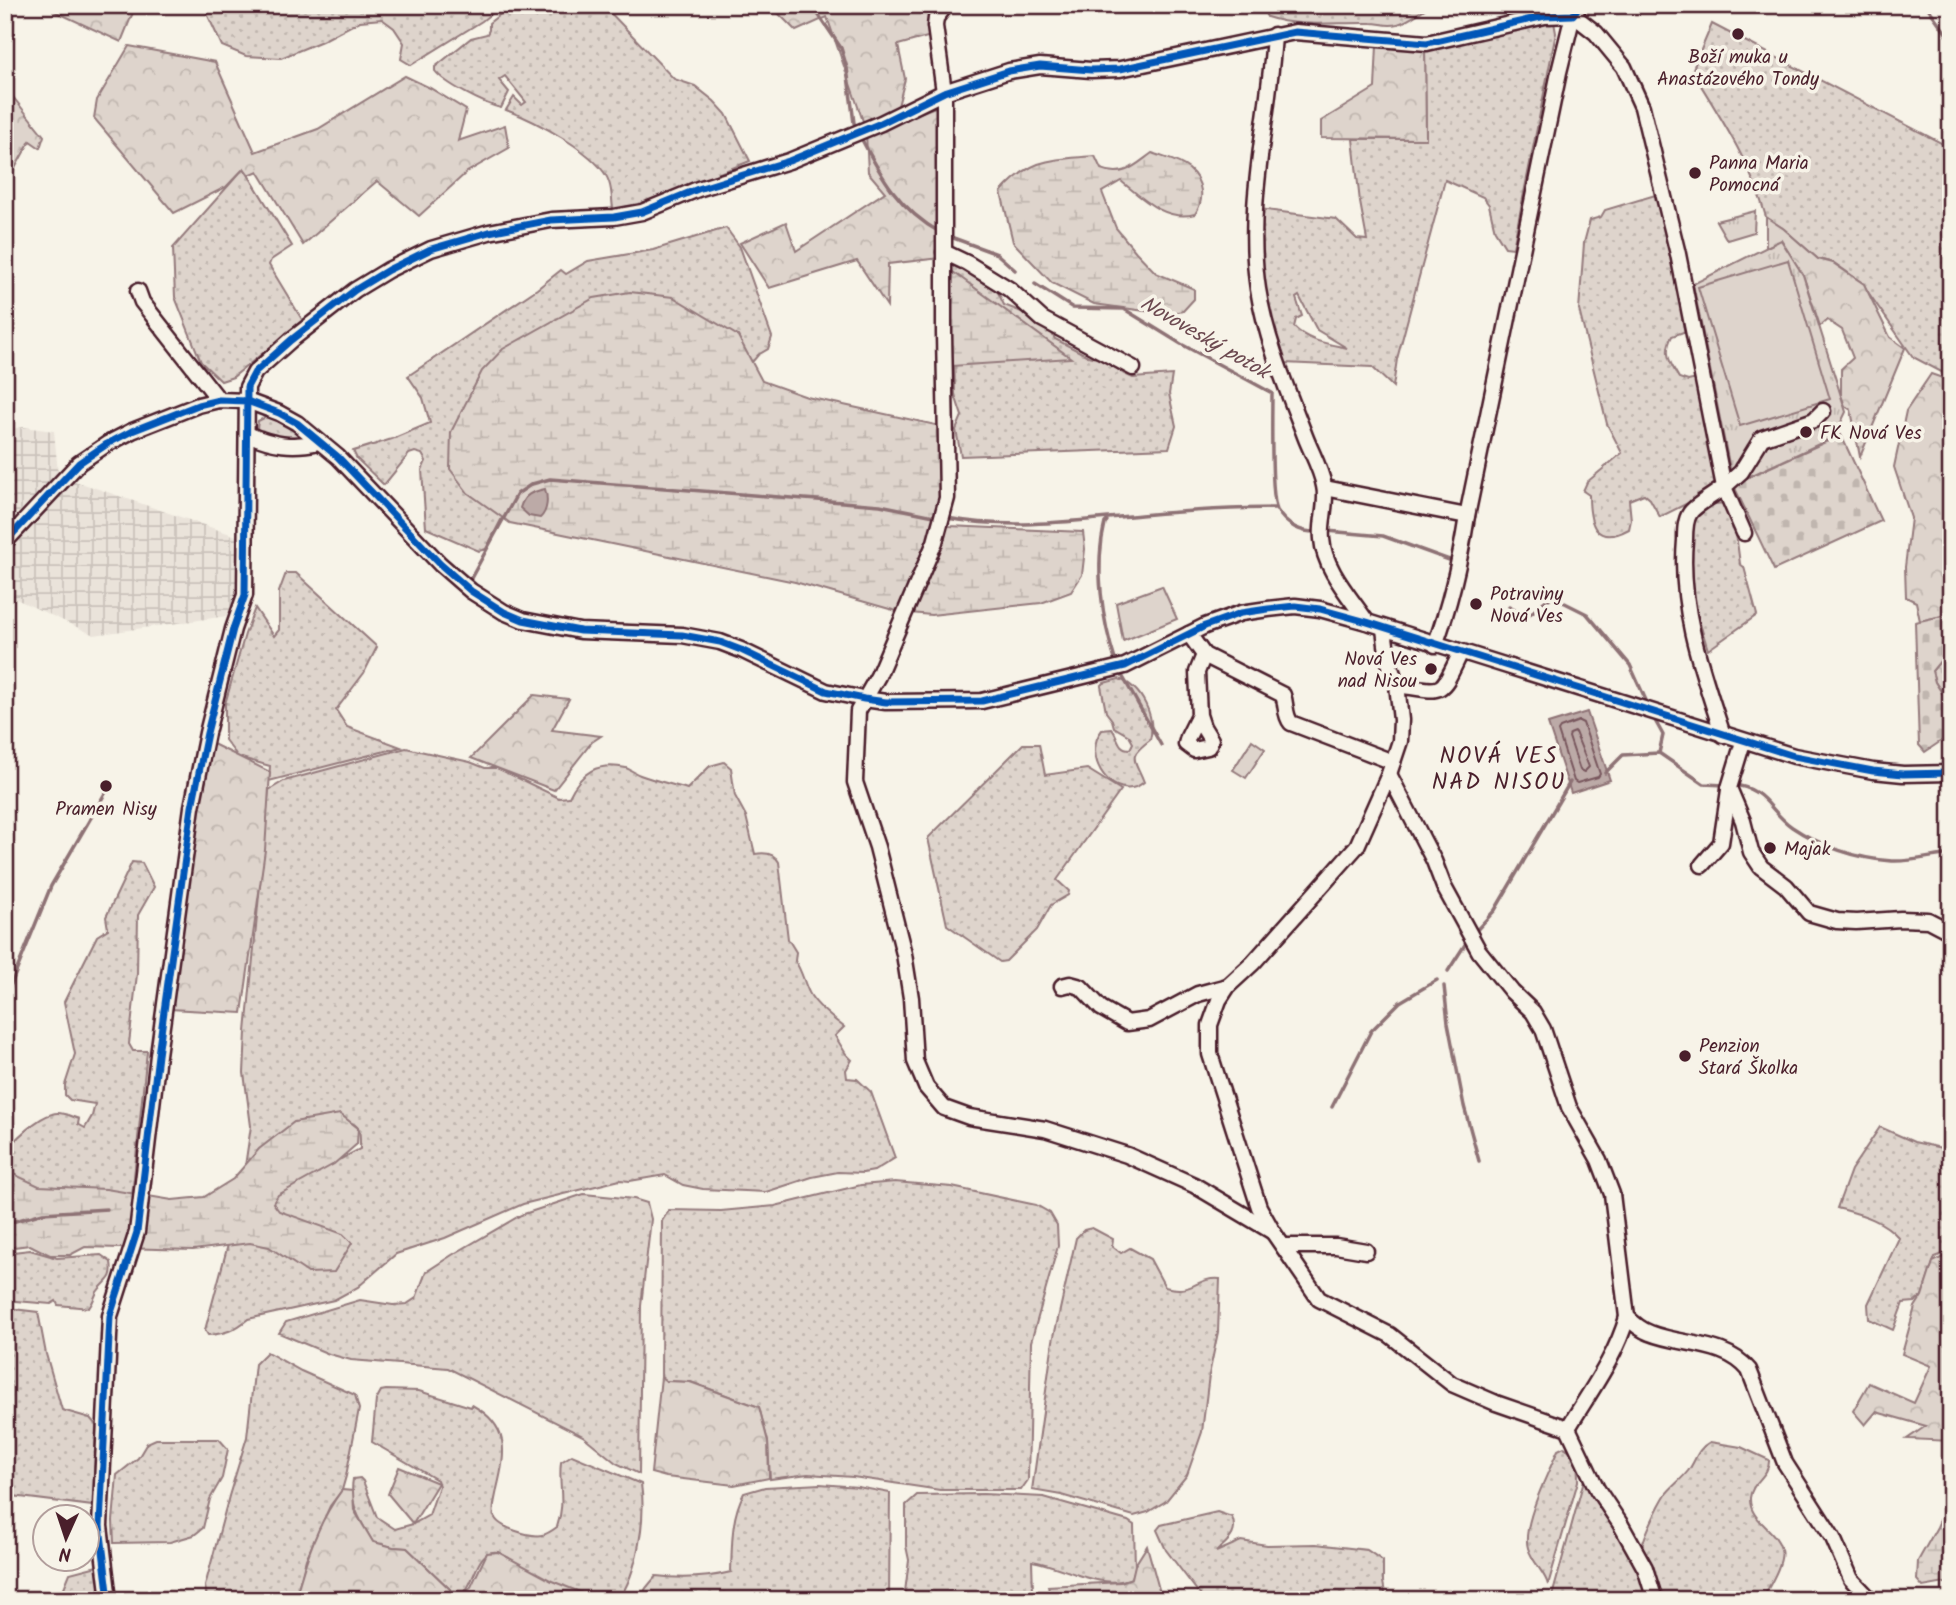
<svg xmlns="http://www.w3.org/2000/svg" width="1956" height="1605" viewBox="0 0 1956 1605" font-family="Kalam,sans-serif">
  <defs>
    <pattern id="industrial-grid" width="8" height="8" patternUnits="userSpaceOnUse" patternTransform="scale(1.75)"><rect width="8" height="8" fill="#eae3da"/><path d="M0 4h8M4 0v8" fill="none" stroke="#cac2bb"/></pattern>
    <pattern id="grass-dots" width="8" height="8" patternUnits="userSpaceOnUse" patternTransform="scale(1.75)"><rect width="8" height="8" fill="#ded4cc"/><path d="M2 2h.1M6 6h.1" fill="none" stroke="#c0b6af" stroke-width="1.8" stroke-linecap="round"/></pattern>
    <pattern id="forest-crowns" width="20" height="18" patternUnits="userSpaceOnUse" patternTransform="scale(1.75)"><rect width="20" height="18" fill="#ded4cc"/><path d="M2 6a3 3 0 1 1 6 0M12 15a3 3 0 1 1 6 0" fill="none" stroke="#c0b6af"/></pattern>
    <pattern id="wetland-marsh" width="20" height="14" patternUnits="userSpaceOnUse" patternTransform="scale(1.75)"><rect width="20" height="14" fill="#ded4cc"/><path d="M1 5h8M5 5V1M11 12h8M15 12V8" fill="none" stroke="#c0b6af"/></pattern>
    <pattern id="cemetery-stones" width="16" height="16" patternUnits="userSpaceOnUse" patternTransform="scale(1.75)"><rect width="16" height="16" fill="#ded4cc"/><path d="M2 7V4a2 2 0 0 1 4 0v3zM10 15v-3a2 2 0 0 1 4 0v3z" fill="#c0b6af"/></pattern>
    <pattern id="park-tufts" width="24" height="20" patternUnits="userSpaceOnUse" patternTransform="scale(1.75)"><rect width="24" height="20" fill="#ded4cc"/><path d="M3 7l-1-3M5 7V3M7 7l1-3M15 17l-1-3M17 17v-4M19 17l1-3" fill="none" stroke="#c0b6af"/></pattern>
  </defs>
  <rect width="100%" height="100%" fill="#f7f3e8"/>
  <filter id="ink" filterUnits="userSpaceOnUse"><feTurbulence type="fractalNoise" baseFrequency=".0143" numOctaves="2"/><feDisplacementMap in="SourceGraphic" scale="14" xChannelSelector="R" yChannelSelector="G"/><feConvolveMatrix kernelMatrix="1 2 1 2 8 2 1 2 1" color-interpolation-filters="sRGB"/></filter>
  <g filter="url(#ink)">
    <g fill="url(#industrial-grid)">
      <polygon points="23,427 54,431 58,473 5,526 5,430"/>
      <polygon points="72,480 242,538 241,577 234,615 94,635 5,594 5,552"/>
    </g>
    <g fill="url(#grass-dots)" stroke="#947a7c" stroke-width="2" fill-rule="evenodd">
      <polygon points="203,5 502,5 482,21 411,65 401,59 404,43 394,28 382,19 360,21 322,41 281,58 246,56 222,46"/>
      <path d="M512 5H603L674 79 695 86 714 101 726 114 750 161 629 209 613 210C612 201 612 190 609 182 600 154 534 120 506 110L514 97 522 105 526 102 505 76 499 80 509 92 501 108C484 104 445 84 435 71V67L471 38 487 34 489 30V23Z"/>
      <path d="M1261 5H1431C1419 12 1410 21 1398 24 1387 27 1381 23 1371 23 1337 22 1299 28 1267 17Z"/>
      <path d="M1541 22H1554L1556 33 1513 248 1505 247 1495 231 1489 205 1483 197 1445 180 1397 359 1393 387 1372 367 1284 363 1264 300 1259 209 1336 219 1357 239 1367 240 1360 202 1353 139H1426L1425 48ZM1299 296 1317 330 1347 348C1329 344 1307 341 1294 327L1296 319 1302 316 1296 298Z"/>
      <path d="M1712 24 1951 148V377L1913 357 1861 282 1834 263 1818 259 1784 229 1766 217C1751 164 1721 118 1692 71Z"/>
      <polygon points="244,168 292,246 271,260 269,265 303,321 233,377 221,381 201,362 175,297 173,248"/>
      <path d="M1662 193 1689 330 1672 336C1663 353 1670 363 1679 378L1688 381 1697 379 1718 488 1660 517 1650 499 1644 494 1629 500 1631 520 1629 529C1595 547 1589 524 1589 495L1583 491 1587 482 1622 453 1607 424 1579 310 1584 243 1590 220 1601 217 1605 210Z"/>
      <polygon points="726,228 740,247 772,337 768,349 758,355 748,367 503,516 486,549 479,551 426,528 422,470 426,461 422,454 415,452 409,454 384,485 357,459 353,451 392,439 430,423 423,398 408,376 537,289 561,270 566,274 588,261 653,250"/>
      <polygon points="952,259 996,288 1004,305 1027,314 1051,332 1055,339 1088,356 1104,360 1124,374 1133,378 1172,375 1169,394 1176,426 1169,448 961,456 956,430 962,416 955,395"/>
      <polygon points="270,415 279,418 306,438 289,441 260,434 257,428 258,421"/>
      <polygon points="1726,503 1735,526 1740,564 1744,567 1757,615 1708,650 1689,587 1692,521 1696,511 1714,504"/>
      <polygon points="286,573 296,573 377,647 364,673 336,710 347,727 401,747 269,781 270,766 238,757 225,740 225,704 245,634 255,608 274,636 279,630 279,592"/>
      <path d="M1119 679C1142 687 1156 717 1150 740 1126 758 1135 758 1144 782 1115 806 1080 757 1102 730L1112 729C1119 737 1117 749 1130 749L1133 743 1129 736 1114 727 1112 720 1106 712 1101 686 1104 683Z"/>
      <polygon points="1023,744 1039,744 1045,775 1087,769 1121,790 1057,880 1069,891 1068,895 1051,905 1037,930 1006,961 1000,962 947,925 928,838"/>
      <path d="M406 748 470 762 485 768H497L559 798 569 797C581 772 597 762 626 768 631 770 635 773 640 775 656 781 672 784 687 789L710 766 724 762 731 768 735 796 746 816 755 854C765 852 774 853 779 862L788 939 796 952 795 961C803 972 804 985 811 996 819 1008 832 1018 844 1027L835 1036 846 1054 852 1060 846 1070 847 1078 857 1079 871 1092 895 1158 874 1171 863 1173 838 1172 812 1177 766 1192 703 1189 683 1185 665 1175 630 1181 620 1180 523 1204 445 1238 396 1254 358 1287 334 1300 248 1319C235 1330 225 1334 208 1335L205 1330 240 1200 251 1126 244 1073 246 1032 269 790 284 781ZM337 1119C361 1124 360 1126 360 1149L341 1159 313 1165 288 1132 303 1120Z"/>
      <path d="M132 862 142 863 154 887 138 915 137 974 129 1044 133 1051H147L130 1216 5 1203C5 1188 1 1166 6 1153 11 1141 39 1117 52 1114 60 1111 71 1116 79 1119L78 1124 85 1128 92 1116 95 1104 70 1100 65 1095V1085L75 1054 64 1002 97 936 108 929 106 917Z"/>
      <path d="M1880 1127 1914 1142 1951 1150V1251L1935 1257 1922 1296 1915 1302 1903 1303 1893 1330 1869 1319 1868 1304 1899 1238C1883 1219 1859 1214 1837 1208L1851 1170Z"/>
      <polygon points="895,1182 952,1187 1036,1205 1050,1213 1057,1225 1058,1246 1031,1342 1028,1480 1021,1490 940,1490 853,1477 808,1474 770,1479 768,1442 759,1407 691,1382 666,1381 661,1377 662,1221 669,1210 721,1211 775,1206 861,1185"/>
      <polygon points="584,1194 634,1199 647,1203 651,1219 641,1306 639,1474 616,1463 583,1436 448,1368 351,1360 329,1354 279,1333 286,1322 360,1300 393,1305 407,1304 416,1298 426,1272 452,1255 521,1215"/>
      <path d="M1092 1228 1113 1239 1112 1246 1121 1253 1130 1248 1150 1259 1165 1287C1194 1295 1195 1277 1220 1279L1218 1332 1209 1375 1202 1432 1187 1475 1166 1501 1148 1512 1134 1516 1061 1495 1032 1490 1053 1341 1076 1238 1084 1230Z"/>
      <path d="M30 1250 57 1258 101 1255 111 1262C114 1281 106 1279 97 1292 94 1298 93 1303 89 1308L58 1305 56 1301 51 1304 5 1300V1253Z"/>
      <polygon points="5,1308 38,1312 46,1354 62,1410 90,1418 96,1425 93,1506 5,1495"/>
      <polygon points="267,1352 301,1371 355,1395 359,1409 346,1476 342,1490 330,1506 306,1559 295,1600 207,1600 205,1586 229,1496 247,1437 255,1364"/>
      <path d="M386 1390 419 1391 471 1407 472 1405C510 1426 506 1452 497 1489 496 1497 492 1507 494 1516 498 1528 531 1537 542 1535 547 1534 553 1530 557 1527 566 1501 558 1487 561 1462L572 1455 641 1484C646 1517 638 1573 618 1600 576 1600 533 1572 498 1552 476 1548 476 1583 462 1595L453 1592 407 1548 393 1547 373 1542C360 1521 349 1503 353 1479L360 1478 363 1481 377 1517 395 1529 413 1524 429 1515 439 1486 437 1480 372 1442 376 1400 381 1391Z"/>
      <polygon points="156,1439 219,1439 228,1449 222,1478 210,1499 203,1528 194,1535 170,1542 114,1543 113,1521 117,1475 138,1458 147,1443"/>
      <path d="M1710 1442 1741 1447 1769 1460C1770 1476 1751 1482 1750 1498 1749 1521 1776 1528 1781 1549 1785 1562 1768 1588 1762 1600H1661C1656 1587 1642 1562 1642 1549 1642 1539 1660 1503 1666 1494 1671 1487 1681 1480 1688 1471 1696 1460 1697 1449 1710 1442Z"/>
      <path d="M1564 1447C1578 1454 1578 1467 1578 1481L1548 1585C1546 1574 1532 1562 1528 1548 1521 1526 1549 1471 1558 1450Z"/>
      <polygon points="1584,1480 1588,1482 1634,1562 1649,1600 1551,1600"/>
      <path d="M820 1484 858 1487 890 1493 889 1600H640L646 1588 656 1576C681 1579 707 1578 731 1572 732 1545 731 1517 744 1493L765 1487Z"/>
      <path d="M983 1494 1044 1497 1128 1521 1134 1525 1135 1568 1132 1578C1099 1591 1065 1566 1032 1561L1033 1591 1038 1600H904L909 1560 906 1546V1505L917 1495Z"/>
      <path d="M1217 1512 1232 1517C1239 1535 1227 1541 1216 1552L1241 1541 1267 1545 1316 1544 1367 1550 1383 1561V1582L1386 1599 1204 1600 1166 1550 1157 1530 1161 1525Z"/>
      <polygon points="97,1566 101,1600 59,1600 70,1573"/>
    </g>
    <g fill="url(#forest-crowns)" stroke="#947a7c" stroke-width="2">
      <polygon points="57,5 136,5 121,42 54,11"/>
      <polygon points="770,5 942,5 928,25 931,36 898,45 905,79 897,110 864,124 827,17 796,31"/>
      <polygon points="1377,45 1425,48 1426,139 1321,138 1321,121 1375,88"/>
      <polygon points="129,46 215,62 255,152 318,129 405,76 430,88 466,110 458,141 505,125 509,148 467,172 419,216 377,181 303,245 258,171 249,175 244,168 226,187 174,213 94,118 97,100"/>
      <polygon points="5,87 44,136 40,148 30,141 8,181 5,179"/>
      <polygon points="938,106 940,258 888,264 887,306 857,261 769,288 740,243 786,222 796,251 885,192 868,172 866,133"/>
      <polygon points="1766,217 1784,229 1818,259 1833,263 1864,284 1890,337 1905,348 1860,457 1851,410 1845,406 1841,395 1841,369 1853,358 1842,330 1827,320 1820,326 1803,275 1781,241 1766,247"/>
      <polygon points="1931,374 1951,381 1951,705 1935,682 1932,671 1950,649 1942,616 1920,621 1916,602 1906,597 1905,567 1911,518 1894,467 1906,411"/>
      <polygon points="534,695 569,699 552,730 601,736 592,742 554,790 471,758"/>
      <polygon points="211,743 270,772 265,850 242,1013 170,1009 192,814"/>
      <polygon points="1951,1253 1951,1441 1907,1439 1926,1426 1876,1412 1865,1425 1853,1411 1869,1383 1914,1403 1931,1366 1902,1354 1915,1307 1922,1296 1933,1262"/>
      <polygon points="661,1377 666,1381 690,1382 759,1407 768,1442 769,1478 734,1485 666,1477 651,1473"/>
      <polygon points="399,1467 438,1483 413,1524 388,1494"/>
      <path d="M342 1490 353 1491 354 1510 373 1542 393 1547 407 1548 453 1592 462 1595 471 1587 487 1553 498 1552 552 1581 600 1600H295C305 1561 318 1522 342 1490Z"/>
      <polygon points="1147,1546 1162,1600 1051,1600 1048,1586 1121,1582 1132,1578 1135,1565"/>
    </g>
    <g fill="url(#wetland-marsh)" stroke="#947a7c" stroke-width="2">
      <path d="M1152 153C1162 157 1180 161 1189 169 1203 181 1205 200 1195 214 1165 222 1142 198 1121 181L1102 192 1116 228 1136 252 1156 273 1194 289V299L1183 311 1167 314 1094 304 1052 283 1013 242 1001 192C1032 157 1051 160 1095 156L1101 169C1124 178 1134 166 1152 153Z"/>
      <polygon points="949,269 1071,358 952,366"/>
      <polygon points="630,292 673,297 738,336 762,381 807,397 945,427 943,477 938,510 949,526 1083,532 1085,549 1082,575 1071,592 1041,603 931,615 900,612 795,582 510,523 468,493 450,469 451,432 482,371 503,349 594,298"/>
      <polygon points="340,1114 358,1128 357,1144 334,1164 278,1195 273,1203 279,1211 343,1234 352,1243 334,1272 308,1273 269,1247 250,1243 193,1250 85,1247 70,1255 50,1255 30,1245 5,1248 5,1170 39,1186 106,1189 172,1200 204,1197 233,1179 259,1149 294,1122"/>
      <polygon points="1951,1496 1951,1582 1923,1587 1917,1580 1918,1561 1937,1527"/>
    </g>
    <g fill="url(#cemetery-stones)" stroke="#947a7c" stroke-width="2">
      <polygon points="1841,435 1881,521 1774,570 1733,484"/>
      <polygon points="1942,616 1945,617 1950,649 1932,671 1935,682 1951,707 1946,710 1947,737 1925,752 1919,745 1915,622"/>
    </g>
    <g fill="url(#park-tufts)" stroke="#947a7c" stroke-width="2">
      <polygon points="1755,211 1754,232 1727,240 1716,221"/>
      <polygon points="1781,240 1803,275 1846,412 1834,437 1733,484 1693,284"/>
    </g>
    <g fill="#ded4cc" stroke="#947a7c" stroke-width="2">
      <polygon points="1788,260 1830,399 1740,426 1698,287"/>
      <polygon points="1162,586 1177,619 1123,641 1116,603"/>
      <polygon points="1252,740 1265,749 1246,778 1233,770"/>
    </g>
    <g fill="#bcaaa7" stroke="#8e7275" stroke-width="2">
      <path d="M545 489C548 498 548 511 540 518L529 516 520 508C524 494 532 492 545 489Z"/>
      <polygon points="1587,712 1610,780 1571,793 1548,724"/>
    </g>
    <g fill="none" stroke-linecap="round" stroke-linejoin="round">
      <g stroke="#78575d" stroke-width="2">
        <polygon points="1579,721 1583,723 1600,774 1598,777 1577,783 1574,781 1558,731 1560,728"/>
        <polygon points="1575,732 1589,767 1584,772 1580,770 1569,737 1570,734"/>
      </g>
      <g stroke="#8e7275" stroke-width="3.5">
        <polyline points="812,5 841,48 847,68 854,123 857,129"/>
        <polyline points="1926,5 1951,40"/>
        <path d="M860 136C881 176 899 210 941 233"/>
        <polyline points="948,236 997,254 1015,270"/>
        <path d="M1035 284 1073 308 1124 309 1181 344 1272 393C1272 414 1270 496 1277 510 1286 526 1302 533 1319 532"/>
        <path d="M947 518C1011 530 1076 521 1141 515 1186 511 1230 508 1276 508"/>
        <path d="M1107 521 1105 523C1094 567 1102 620 1116 663"/>
        <polyline points="1327,531 1383,536 1452,561"/>
        <polyline points="470,580 517,494 532,484 550,479 880,505 939,517"/>
        <path d="M1509 607 1526 616C1537 612 1541 600 1553 597L1587 614 1630 665 1649 707"/>
        <polyline points="1119,670 1161,745"/>
        <polyline points="1653,717 1663,735 1659,753 1704,784 1725,785"/>
        <polyline points="1605,773 1623,755 1659,753"/>
        <path d="M1732 785C1765 787 1769 811 1792 827 1820 846 1857 859 1892 861 1911 862 1932 856 1951 854"/>
        <polyline points="1473,934 1495,910 1570,782"/>
        <polyline points="1448,971 1468,940"/>
        <polyline points="1444,986 1448,1023 1464,1106 1479,1161"/>
        <polyline points="5,999 51,886 107,790"/>
        <polyline points="1332,1107 1371,1031 1400,1002 1437,980"/>
        <polyline points="5,1224 43,1213 107,1209"/>
      </g>
      <defs>
        <g id="minor">
          <polyline points="946,5 936,18 935,26 944,92 944,333 947,498 935,542 878,676 858,711 855,782 877,847 904,954 911,998 915,1061 926,1087 944,1108 969,1117 1045,1129 1127,1155 1194,1185 1273,1232"/>
          <path d="M1274 35C1269 120 1245 204 1258 289 1266 340 1287 389 1305 436 1311 452 1321 469 1324 486 1328 502 1320 522 1322 539 1324 569 1351 598 1367 622"/>
          <polyline points="944,252 967,263 1009,289 1042,319 1133,368"/>
          <polyline points="138,291 142,302 219,400"/>
          <path d="M247 434C273 445 292 448 319 442"/>
          <polyline points="1325,488 1467,516"/>
          <polyline points="1744,533 1724,487 1741,472 1762,438 1814,420 1823,411"/>
          <polyline points="5,542 79,463 107,444 132,431 198,405 219,400 247,401 279,413 297,423 338,457 440,564 471,591 504,612 523,620 580,631 682,635 720,642 741,650 826,691 864,699 886,702 982,701 1125,666 1205,626 1241,613 1268,609 1295,606 1320,609 1367,622 1794,756 1873,771 1903,774 1951,773"/>
          <polyline points="1384,629 1388,660 1397,685 1401,720 1400,741 1389,774 1357,846 1253,963 1228,986 1219,1000 1210,1025 1210,1054 1259,1207 1273,1232 1319,1299 1390,1335 1452,1384 1496,1403 1568,1428 1597,1489 1621,1525 1645,1568 1655,1600"/>
          <path d="M1189 634 1204 655 1283 695C1287 706 1284 714 1291 723L1393 762"/>
          <path d="M1435 645C1451 602 1460 561 1467 516L1559 72 1573 15 1580 5"/>
          <path d="M1397 685C1446 692 1439 697 1461 652"/>
          <polyline points="1199,715 1203,727 1211,740 1208,747 1194,750 1186,744 1188,737 1199,715 1197,672 1204,655"/>
          <polyline points="1743,742 1729,788 1743,821 1751,852 1761,867 1786,886 1809,913 1837,921 1856,922 1901,919 1928,920 1951,932"/>
          <path d="M1389 774 1434 861 1444 887 1479 951 1512 992 1533 1012 1543 1029 1569 1107 1599 1160 1612 1194 1627 1317C1616 1357 1589 1393 1568 1428"/>
          <polyline points="1702,865 1721,843 1729,790"/>
          <polyline points="1062,986 1070,984 1081,987 1101,1008 1127,1023 1149,1020 1198,994 1228,986"/>
          <polyline points="1285,1246 1336,1246 1366,1251"/>
          <path d="M1627 1317C1634 1324 1641 1330 1650 1333 1682 1346 1725 1341 1749 1370L1785 1463 1833 1538 1851 1579 1871 1600"/>
          <path d="M109 1600 100 1526 110 1316 137 1232 158 1055 192 807 207 733 233 629 245 595 247 387 255 372 291 340 355 290 388 270 431 249 489 232 551 220 614 217 642 212 698 189 789 161 881 123 944 92 1009 71 1040 66 1091 70 1120 69 1295 32 1427 43 1545 16 1573 15 1596 33 1624 67 1642 107 1678 254 1724 487C1716 494 1695 505 1690 513 1685 520 1685 532 1685 540 1679 608 1702 671 1723 735"/>
        </g>
      </defs>
      <use href="#minor" stroke="#4a1f2b" stroke-width="19"/>
      <use href="#minor" stroke="#f7f3e8" stroke-width="14"/>
      <defs>
        <g id="cycleway">
          <polyline points="5,542 79,463 107,444 132,431 198,405 219,400 247,401 279,413 297,423 338,457 440,564 471,591 504,612 523,620 580,631 682,635 720,642 741,650 826,691 864,699 886,702 982,701 1125,666 1205,626 1241,613 1268,609 1295,606 1320,609 1367,622 1794,756 1873,771 1903,774 1951,773"/>
          <polyline points="109,1600 100,1526 110,1316 137,1232 158,1055 192,807 207,733 233,629 245,595 247,387 255,372 291,340 355,290 388,270 431,249 489,232 551,220 614,217 642,212 698,189 789,161 881,123 944,92 1009,71 1040,66 1091,70 1120,69 1295,32 1427,43 1545,16 1573,15 1580,5"/>
        </g>
      </defs>
      <use href="#cycleway" stroke="#f7f3e8" stroke-width="11"/>
      <use href="#cycleway" stroke="#0057b8" stroke-width="7"/>
    </g>
  </g>
  <g fill="#4a1f2b" stroke="#f7f3e8" stroke-width="2.5">
    <circle cx="1738" cy="34" r="7"/>
    <circle cx="1695" cy="173" r="7"/>
    <circle cx="1806" cy="432" r="7"/>
    <circle cx="1476" cy="604" r="7"/>
    <circle cx="1431" cy="669" r="7"/>
    <circle cx="106" cy="786" r="7"/>
    <circle cx="1770" cy="848" r="7"/>
    <circle cx="1685" cy="1056" r="7"/>
  </g>
  <g text-anchor="middle" stroke-width="7" stroke-linejoin="round" paint-order="stroke">
    <g font-size="19" fill="#4a1f2b" stroke="#f7f3e8" text-anchor="start">
      <text x="1738" y="63" text-anchor="middle">Boží muka u<tspan x="1738" dy="22">Anastázového Tondy</tspan></text>
      <text x="1709" y="169">Panna Maria<tspan x="1709" dy="22">Pomocná</tspan></text>
      <text x="1820" y="439">FK Nová Ves</text>
      <text x="1490" y="600">Potraviny<tspan x="1490" dy="22">Nová Ves</tspan></text>
      <text x="1417" y="665" text-anchor="end">Nová Ves<tspan x="1417" dy="22">nad Nisou</tspan></text>
      <text x="106" y="815" text-anchor="middle">Pramen Nisy</text>
      <text x="1784" y="855">Majak</text>
      <text x="1699" y="1052">Penzion<tspan x="1699" dy="22">Stará Školka</tspan></text>
    </g>
    <g font-size="21" font-style="italic" fill="#6c4950" stroke="#f7f3e8">
      <text transform="translate(1205 337) rotate(30)" y="7">Novoveský potok</text>
    </g>
    <g font-size="23" letter-spacing="2" fill="#4a1f2b" stroke="#f7f3e8">
      <text x="1499" y="763">NOVÁ VES<tspan x="1499" dy="26">NAD NISOU</tspan></text>
    </g>
  </g>
  <rect width="1956" height="1605" fill="none" stroke="#f7f3e8" stroke-width="28"/>
  <rect x="14" y="14" width="1928" height="1577" fill="none" stroke="#4a1f2b" stroke-width="2.5" filter="url(#ink)"/>
  <g transform="translate(66 1538) rotate(183)"><circle r="33" fill="#f7f3e8" stroke="#b29e9c" stroke-width="2"/>
  <path d="M0-5L12 26L0 18L-12 26Z" fill="#4a1f2b"/>
  <text y="-10" font-size="19" font-weight="bold" text-anchor="middle" fill="#4a1f2b">N</text>
  </g>
</svg>
